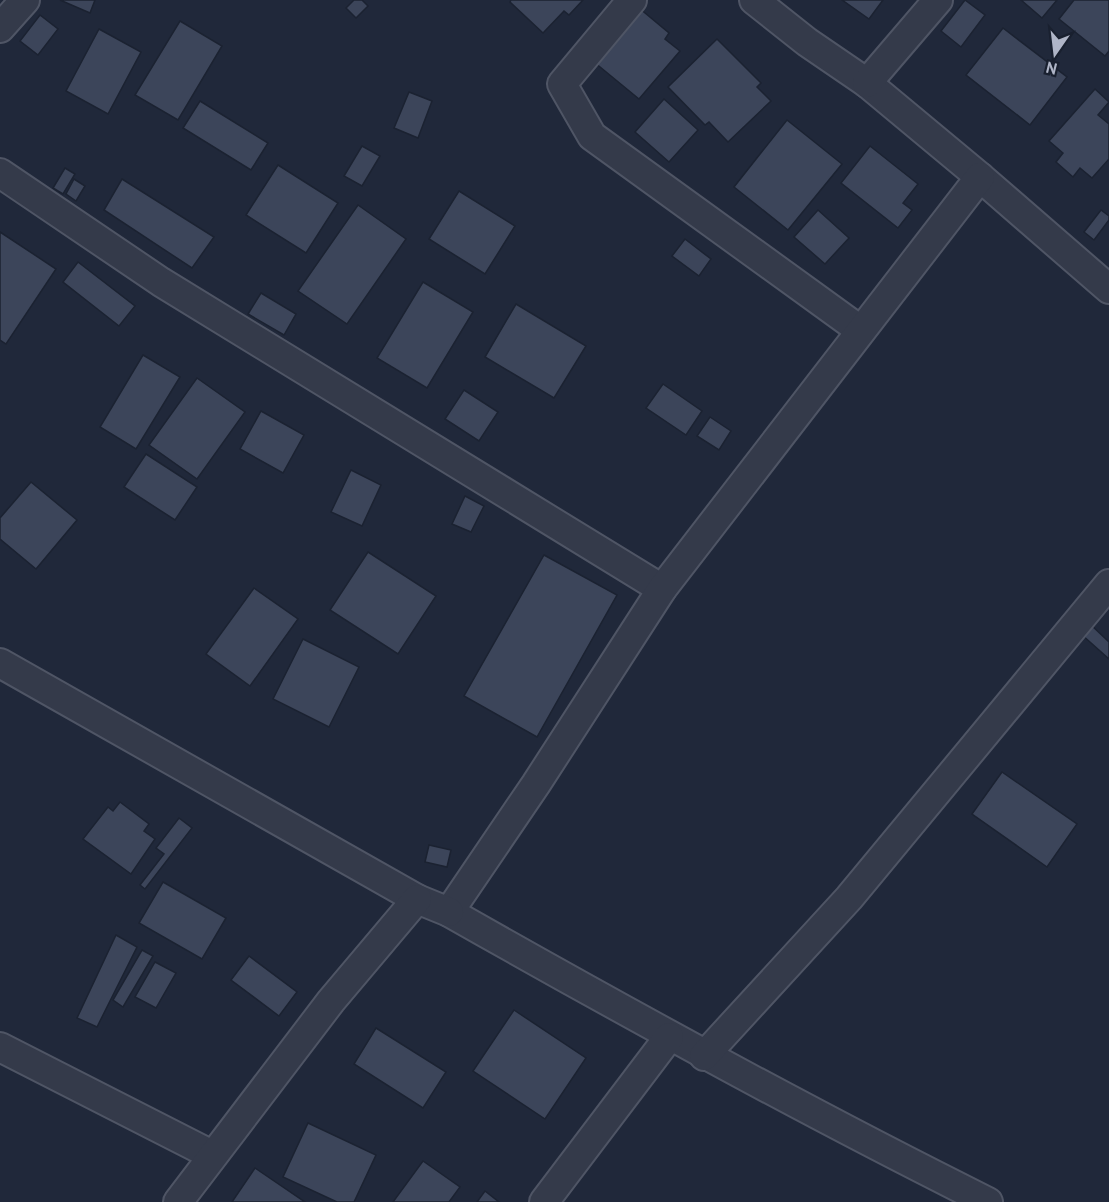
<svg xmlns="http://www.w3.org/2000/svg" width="1109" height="1202" viewBox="0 0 1109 1202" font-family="'PT Sans',sans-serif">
  <rect width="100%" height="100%" fill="#20283a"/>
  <g fill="#3c455a" stroke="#1b2231" stroke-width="1.5">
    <polygon points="60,0 95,0 90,13"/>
    <polygon points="354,0 362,0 368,6 356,18 346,8"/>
    <polygon points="511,0 583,0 569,15 564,11 543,33 510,2"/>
    <polygon points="842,0 883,0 869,19"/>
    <polygon points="965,0 985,15 961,47 941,31"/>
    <polygon points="1021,0 1057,0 1042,18"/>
    <polygon points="1074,0 1109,0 1109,51 1105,56 1059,19"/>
    <polygon points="639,8 669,33 665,39 680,51 639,99 594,62"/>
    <polygon points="40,15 58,29 38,55 20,41"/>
    <polygon points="180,21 222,46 178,120 135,95"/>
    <polygon points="1003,28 1067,77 1030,125 966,75"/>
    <polygon points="99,29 141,52 108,114 66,91"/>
    <polygon points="717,39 761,83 757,87 771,101 728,142 709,122 705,125 668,87"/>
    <polygon points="1095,89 1109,102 1098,115 1109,124 1109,159 1092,178 1080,168 1073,177 1056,162 1063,153 1049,141"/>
    <polygon points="409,92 432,101 418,138 394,128"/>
    <polygon points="664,99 698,130 669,162 635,132"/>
    <polygon points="200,101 268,143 251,170 183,128"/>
    <polygon points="787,120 842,164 788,230 734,187"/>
    <polygon points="362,146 380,156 362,186 344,176"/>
    <polygon points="870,146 918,184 903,203 912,210 898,228 841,183"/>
    <polygon points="278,165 338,203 306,253 246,215"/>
    <polygon points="65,168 75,174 63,194 53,188"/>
    <polygon points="74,179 85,186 76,201 66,194"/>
    <polygon points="122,179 214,237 192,268 104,210"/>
    <polygon points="459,191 515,226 485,274 429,239"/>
    <polygon points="358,205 406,239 347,324 298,291"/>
    <polygon points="818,210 849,238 825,264 794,237"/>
    <polygon points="1101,210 1109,216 1109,220 1094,240 1084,232"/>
    <polygon points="0,232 56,269 6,344 0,340"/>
    <polygon points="685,239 711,259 699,276 672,256"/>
    <polygon points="78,262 135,306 119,326 63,282"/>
    <polygon points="423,282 473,312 427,388 377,358"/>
    <polygon points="261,293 296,314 284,335 248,314"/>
    <polygon points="516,304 586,346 554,398 485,357"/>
    <polygon points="143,355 180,377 136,449 100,427"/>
    <polygon points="197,378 245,412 197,479 149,445"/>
    <polygon points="663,384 702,411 686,435 646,408"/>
    <polygon points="464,390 498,412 479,441 445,419"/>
    <polygon points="261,411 304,435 283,473 240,449"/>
    <polygon points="710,417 731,431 719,450 697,436"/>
    <polygon points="146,454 197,487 175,520 124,487"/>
    <polygon points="351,470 381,485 362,526 331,512"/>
    <polygon points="31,482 77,520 36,569 0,539 0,518"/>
    <polygon points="465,496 484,506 471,532 452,524"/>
    <polygon points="368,552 436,596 398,654 330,610"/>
    <polygon points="544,555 617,595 537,737 464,696"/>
    <polygon points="254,588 298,619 250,686 206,654"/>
    <polygon points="1090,624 1109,642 1109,659 1081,634"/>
    <polygon points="303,639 359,667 329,727 273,699"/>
    <polygon points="1002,772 1077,824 1047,867 972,814"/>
    <polygon points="120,802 149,824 144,831 155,839 131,874 83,839 108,807 113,811"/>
    <polygon points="179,818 192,828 145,889 140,885 164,854 156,848"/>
    <polygon points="429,845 451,850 447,867 425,862"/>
    <polygon points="163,882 226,918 202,959 139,923"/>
    <polygon points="116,935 137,947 97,1027 77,1018"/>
    <polygon points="142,950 153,956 123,1007 113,1000"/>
    <polygon points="249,956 297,992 279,1016 231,980"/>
    <polygon points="155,962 176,973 156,1008 135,997"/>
    <polygon points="514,1010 586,1058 545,1119 473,1071"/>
    <polygon points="376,1028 446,1072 423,1108 354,1064"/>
    <polygon points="308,1123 376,1155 354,1202 337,1202 283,1177"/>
    <polygon points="423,1161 460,1187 449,1202 393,1202"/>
    <polygon points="255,1168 305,1202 232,1202"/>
    <polygon points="485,1191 499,1202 477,1202"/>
  </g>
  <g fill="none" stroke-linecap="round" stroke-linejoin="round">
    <defs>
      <g id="street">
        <polyline points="632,0 562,84 592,136 860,330"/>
        <polyline points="754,0 807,42 867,83 980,177 1109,289"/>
        <polyline points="0,28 25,0"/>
        <polyline points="867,83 938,0"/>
        <polyline points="0,173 161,282 662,589"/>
        <path d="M980 177 662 589 536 784 449 912C627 1013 805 1111 988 1202"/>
        <polyline points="0,663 417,899 449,912"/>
        <polyline points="0,1047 212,1155"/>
        <polyline points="704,1056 849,898 1109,584"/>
        <polyline points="178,1202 331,1001 417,899"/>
        <polyline points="544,1202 669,1037"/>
      </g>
    </defs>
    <use href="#street" stroke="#4f5565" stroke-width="32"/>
    <use href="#street" stroke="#343a4a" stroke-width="28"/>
  </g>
  <g transform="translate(1055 54) rotate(194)" stroke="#19202f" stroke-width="4.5" paint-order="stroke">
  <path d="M0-4.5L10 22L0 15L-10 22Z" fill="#afb5c7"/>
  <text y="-9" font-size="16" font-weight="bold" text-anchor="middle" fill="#afb5c7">N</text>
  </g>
</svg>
